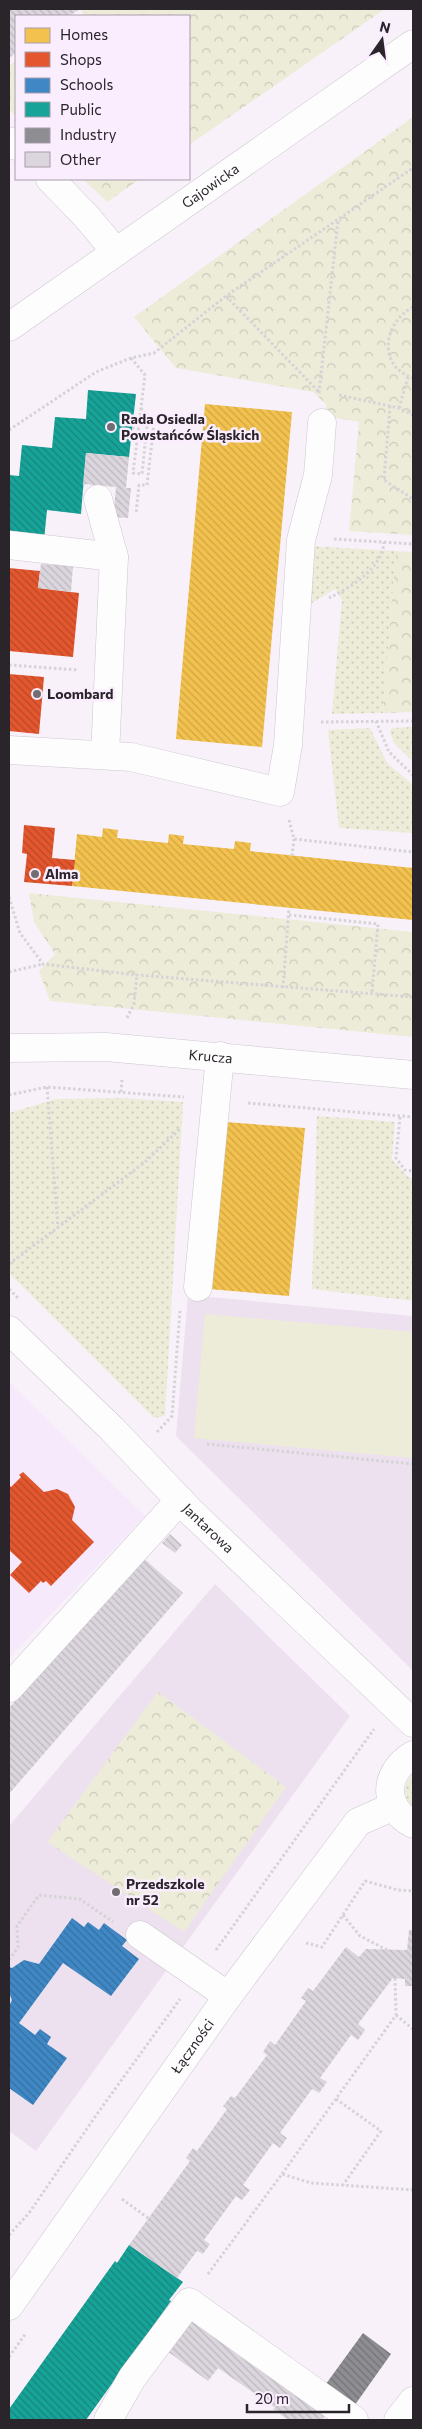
<svg xmlns="http://www.w3.org/2000/svg" width="422" height="2429" viewBox="0 0 422 2429" font-family="Commissioner,sans-serif">
  <defs>
    <pattern id="grass-dots" width="8" height="8" patternUnits="userSpaceOnUse" patternTransform="scale(1.25)"><rect width="8" height="8" fill="#ececd9"/><path d="M2 2h.1M6 6h.1" fill="none" stroke="#cbcaba" stroke-width="1.8" stroke-linecap="round"/></pattern>
    <pattern id="forest-crowns" width="20" height="18" patternUnits="userSpaceOnUse" patternTransform="scale(1.25)"><rect width="20" height="18" fill="#ececd9"/><path d="M2 6a3 3 0 1 1 6 0M12 15a3 3 0 1 1 6 0" fill="none" stroke="#cbcaba"/></pattern>
    <pattern id="homes-back-hatch" width="6" height="6" patternUnits="userSpaceOnUse" patternTransform="scale(1.25)"><rect width="6" height="6" fill="#f2c14e"/><path d="M-1 5l2 2M0 0l6 6M5-1l2 2" fill="none" stroke="#d0a644"/></pattern>
    <pattern id="shops-back-hatch" width="6" height="6" patternUnits="userSpaceOnUse" patternTransform="scale(1.25)"><rect width="6" height="6" fill="#e4572e"/><path d="M-1 5l2 2M0 0l6 6M5-1l2 2" fill="none" stroke="#b94827"/></pattern>
    <pattern id="schools-back-hatch" width="6" height="6" patternUnits="userSpaceOnUse" patternTransform="scale(1.25)"><rect width="6" height="6" fill="#3f88c5"/><path d="M-1 5l2 2M0 0l6 6M5-1l2 2" fill="none" stroke="#356fa0"/></pattern>
    <pattern id="public-back-hatch" width="6" height="6" patternUnits="userSpaceOnUse" patternTransform="scale(1.25)"><rect width="6" height="6" fill="#17a398"/><path d="M-1 5l2 2M0 0l6 6M5-1l2 2" fill="none" stroke="#15857c"/></pattern>
    <pattern id="industry-back-hatch" width="6" height="6" patternUnits="userSpaceOnUse" patternTransform="scale(1.25)"><rect width="6" height="6" fill="#8d8d92"/><path d="M-1 5l2 2M0 0l6 6M5-1l2 2" fill="none" stroke="#737377"/></pattern>
    <pattern id="building-back-hatch" width="6" height="6" patternUnits="userSpaceOnUse" patternTransform="scale(1.25)"><rect width="6" height="6" fill="#dbd6dd"/><path d="M-1 5l2 2M0 0l6 6M5-1l2 2" fill="none" stroke="#bcb8be"/></pattern>
  </defs>
  <rect width="100%" height="100%" fill="#f8f1fa"/>
  <polygon fill="#f7e9fc" points="9,1382 145,1516 9,1658"/>
  <g fill="#ede1ef">
    <polygon points="188,1295 413,1316 413,1671 176,1436"/>
    <polygon points="215,1584 350,1716 36,2151 9,2131 9,1826"/>
  </g>
  <g fill="url(#grass-dots)">
    <polygon points="309,546 396,551 383,713 332,714 342,600 335,589 302,609"/>
    <polygon points="413,727 413,762 394,743 390,732 392,728"/>
    <polygon points="370,728 387,763 413,785 413,833 339,828 328,730"/>
    <polygon points="122,1098 183,1102 165,1416 154,1418 9,1273 9,1113 56,1099"/>
    <polygon points="317,1116 395,1122 392,1159 407,1176 413,1179 413,1301 312,1289"/>
    <path d="M413 1774V1806C402 1797 403 1783 413 1774Z"/>
  </g>
  <g fill="url(#forest-crowns)">
    <polygon points="80,9 385,9 189,145 189,16 80,16 83,14"/>
    <polygon points="16,61 16,116 9,110 9,66"/>
    <polygon points="413,117 413,535 349,531 359,422 325,416 326,404 313,392 176,368 134,317"/>
    <polygon points="83,179 140,179 107,202"/>
    <polygon points="396,551 413,552 413,712 383,713"/>
    <polygon points="29,893 413,932 413,1037 50,1001 39,971 55,954 34,922"/>
    <polygon points="158,1692 286,1787 184,1932 47,1842"/>
  </g>
  <polygon fill="#ececd9" points="205,1314 413,1332 413,1458 194,1438"/>
  <g fill="url(#homes-back-hatch)">
    <polygon points="205,404 292,412 262,747 176,739"/>
    <polygon points="103,828 118,830 117,838 168,843 169,834 184,836 183,844 234,849 235,841 251,843 250,851 413,868 413,920 72,886 77,834 102,837"/>
    <polygon points="225,1122 305,1128 289,1296 209,1289"/>
  </g>
  <g fill="url(#shops-back-hatch)">
    <polygon points="9,568 40,571 38,588 79,593 73,657 9,651"/>
    <polygon points="9,674 44,677 39,734 9,731"/>
    <polygon points="24,825 55,828 52,858 75,860 72,886 24,882 27,854 22,853"/>
    <polygon points="23,1472 44,1492 57,1489 68,1494 75,1507 72,1520 94,1542 51,1586 46,1581 43,1583 41,1581 29,1593 10,1575 22,1562 9,1550 9,1485 11,1487 21,1477 19,1475"/>
  </g>
  <polygon fill="url(#schools-back-hatch)" points="72,1918 84,1927 88,1922 99,1930 104,1923 127,1940 122,1946 139,1959 111,1996 63,1963 19,2023 35,2035 40,2029 51,2037 47,2044 67,2058 33,2105 9,2088 9,2006 12,2000 9,1993 9,1967 12,1968 24,1960 39,1964"/>
  <g fill="url(#public-back-hatch)">
    <polygon points="88,390 136,394 129,457 86,453 81,514 47,510 44,540 9,536 9,475 19,476 22,445 52,448 55,417 86,419"/>
    <polygon points="129,2245 183,2282 169,2300 171,2301 86,2420 9,2420 9,2409 115,2261 117,2263"/>
  </g>
  <polygon fill="url(#industry-back-hatch)" points="363,2333 391,2354 352,2409 323,2388"/>
  <g fill="url(#building-back-hatch)">
    <polygon points="9,9 80,9 69,16 16,16 16,53 9,58"/>
    <polygon points="86,453 129,457 126,488 131,488 128,518 113,517 116,487 83,484"/>
    <polygon points="41,564 73,566 71,592 38,588"/>
    <polygon points="170,1534 182,1545 175,1553 162,1543"/>
    <polygon points="141,1556 183,1593 9,1794 9,1708"/>
    <polygon points="409,1930 413,1930 413,1986 405,1986 405,1979 393,1978 358,2024 365,2030 358,2040 351,2035 320,2078 327,2082 319,2093 312,2089 280,2133 287,2138 280,2148 273,2143 243,2185 250,2190 242,2200 236,2196 204,2240 210,2244 203,2254 197,2251 177,2278 129,2245 190,2161 186,2158 193,2148 197,2151 227,2109 223,2106 231,2096 235,2098 267,2055 263,2052 270,2041 275,2045 306,2001 301,1998 308,1988 313,1991 346,1947 359,1957 366,1949 407,1950"/>
    <polygon points="191,2319 233,2348 231,2350 325,2416 323,2418 326,2420 288,2420 273,2409 277,2405 274,2407 218,2368 208,2381 167,2351"/>
  </g>
  <g fill="none" stroke-linecap="round" stroke-linejoin="round">
    <defs>
      <g id="minor">
        <polyline points="9,141 16,146"/>
        <polyline points="50,179 86,216 116,252"/>
        <path id="s1" d="M9 327 413 44"/>
        <polyline points="98,499 114,557 105,755"/>
        <polyline points="9,545 114,557"/>
        <polyline points="9,750 131,757 280,792 288,745 301,540 318,475 322,423"/>
        <path id="s2" d="M9 1048 106 1047 413 1075"/>
        <polyline points="198,1287 220,1056"/>
        <path id="s3" d="M9 1330 112 1429 190 1511 413 1723"/>
        <polyline points="9,1688 180,1500"/>
        <path d="M413 1755C384 1772 381 1807 413 1824"/>
        <polyline points="140,1935 228,1996"/>
        <path id="s4" d="M9 2306 228 1996 358 1822 394 1806"/>
        <polyline points="108,2420 132,2378 189,2302 354,2420"/>
        <polyline points="398,2420 413,2401"/>
      </g>
    </defs>
    <use href="#minor" stroke="#ccc6ce" stroke-width="29"/>
    <g stroke="#d5d3d6" stroke-width="3" stroke-dasharray="2.5 2.5" stroke-linecap="butt">
      <polyline points="226,296 319,392"/>
      <path d="M413 307C383 323 377 366 413 378"/>
      <polyline points="131,358 145,375 141,408 154,423 147,485 139,485 136,514"/>
      <polyline points="319,393 338,221"/>
      <polyline points="339,395 399,408 413,415"/>
      <polyline points="390,406 384,480 413,499"/>
      <polyline points="141,408 133,473 142,474 148,416"/>
      <polyline points="399,408 408,377"/>
      <polyline points="132,428 138,428"/>
      <polyline points="9,430 96,372 131,358 154,353 226,296 413,168"/>
      <polyline points="334,539 413,544"/>
      <path d="M329 598C351 587 382 569 384 542"/>
      <polyline points="9,665 78,670"/>
      <polyline points="376,721 389,752 413,775"/>
      <polyline points="321,722 413,721"/>
      <polyline points="289,820 294,839 413,852"/>
      <polyline points="292,856 294,839"/>
      <polyline points="9,897 20,933 43,964 137,975 413,997"/>
      <polyline points="289,915 378,924 372,992"/>
      <polyline points="9,972 43,964"/>
      <polyline points="283,988 289,908"/>
      <polyline points="127,1018 134,1004 137,975"/>
      <polyline points="47,1087 58,1228"/>
      <polyline points="121,1092 122,1080"/>
      <polyline points="9,1095 47,1087 184,1097"/>
      <polyline points="248,1103 413,1117"/>
      <polyline points="400,1117 396,1158 405,1170 413,1171"/>
      <polyline points="9,1264 145,1162 181,1128"/>
      <polyline points="9,1289 19,1299"/>
      <polyline points="157,1432 172,1416 180,1311"/>
      <polyline points="207,1444 413,1464"/>
      <polyline points="343,1915 360,1936 387,1950"/>
      <polyline points="306,1943 322,1947 365,1881 398,1890 413,1891"/>
      <polyline points="216,1950 374,1729"/>
      <polyline points="9,1960 18,1947 17,1926 39,1895 80,1899 113,1922"/>
      <polyline points="396,2015 413,2029"/>
      <polyline points="336,2099 381,2131 343,2185"/>
      <polyline points="282,2174 396,2015 395,1978"/>
      <polyline points="122,2199 148,2218"/>
      <polyline points="9,2235 29,2213 97,2114 180,1999"/>
      <polyline points="208,2274 282,2174 311,2183 413,2190"/>
      <polyline points="9,2357 26,2333"/>
    </g>
    <use href="#minor" stroke="#fefdfe" stroke-width="28"/>
  </g>
  <g fill="#726c73" stroke="#faedfe" stroke-width="2">
    <circle cx="111" cy="427" r="5"/>
    <circle cx="37" cy="694" r="5"/>
    <circle cx="35" cy="874" r="5"/>
    <circle cx="116" cy="1892" r="5"/>
  </g>
  <g text-anchor="middle" stroke-width="5" stroke-linejoin="round" paint-order="stroke">
    <g font-size="14" fill="#2a242b" stroke="#faedfe">
      <text dy="5" stroke="none"><textPath href="#s1" startOffset="246">Gajowicka</textPath></text>
      <text dy="5" stroke="none"><textPath href="#s2" startOffset="202">Krucza</textPath></text>
      <text dy="5" stroke="none"><textPath href="#s3" startOffset="281">Jantarowa</textPath></text>
      <text dy="5" stroke="none"><textPath href="#s4" startOffset="318">Łączności</textPath></text>
    </g>
    <g font-size="14" font-weight="bold" fill="#2a242b" stroke="#faedfe" text-anchor="start">
      <text x="121" y="424">Rada Osiedla<tspan x="121" dy="16">Powstańców Śląskich</tspan></text>
      <text x="47" y="699">Loombard</text>
      <text x="45" y="879">Alma</text>
      <text x="126" y="1889">Przedszkole<tspan x="126" dy="16">nr 52</tspan></text>
    </g>
  </g>
  <rect width="422" height="2429" fill="none" stroke="#2a242b" stroke-width="20"/>
  <rect x="15" y="15" width="175" height="165" fill="#faedfe" stroke="#a79daa"/>
  <rect x="25" y="28" width="25" height="15" fill="#f2c14e" stroke="#a79daa"/>
  <text x="60" y="40" font-size="15" fill="#2a242b">Homes</text>
  <rect x="25" y="52" width="25" height="15" fill="#e4572e" stroke="#a79daa"/>
  <text x="60" y="65" font-size="15" fill="#2a242b">Shops</text>
  <rect x="25" y="78" width="25" height="15" fill="#3f88c5" stroke="#a79daa"/>
  <text x="60" y="90" font-size="15" fill="#2a242b">Schools</text>
  <rect x="25" y="102" width="25" height="15" fill="#17a398" stroke="#a79daa"/>
  <text x="60" y="115" font-size="15" fill="#2a242b">Public</text>
  <rect x="25" y="128" width="25" height="15" fill="#8d8d92" stroke="#a79daa"/>
  <text x="60" y="140" font-size="15" fill="#2a242b">Industry</text>
  <rect x="25" y="152" width="25" height="15" fill="#dbd6dd" stroke="#a79daa"/>
  <text x="60" y="165" font-size="15" fill="#2a242b">Other</text>
  <g transform="translate(382 40) rotate(14)" stroke="#faedfe" stroke-width="4" paint-order="stroke">
  <path d="M0-4L9 19L0 12L-9 19Z" fill="#2a242b"/>
  <text y="-8" font-size="14" font-weight="bold" text-anchor="middle" fill="#2a242b">N</text>
  </g>
  <path d="M247 2404v8h102v-8" fill="none" stroke="#2a242b" stroke-width="2.5"/>
  <text x="255" y="2404" font-size="15" fill="#2a242b" stroke="#faedfe" stroke-width="4" paint-order="stroke">20 m</text>
</svg>
